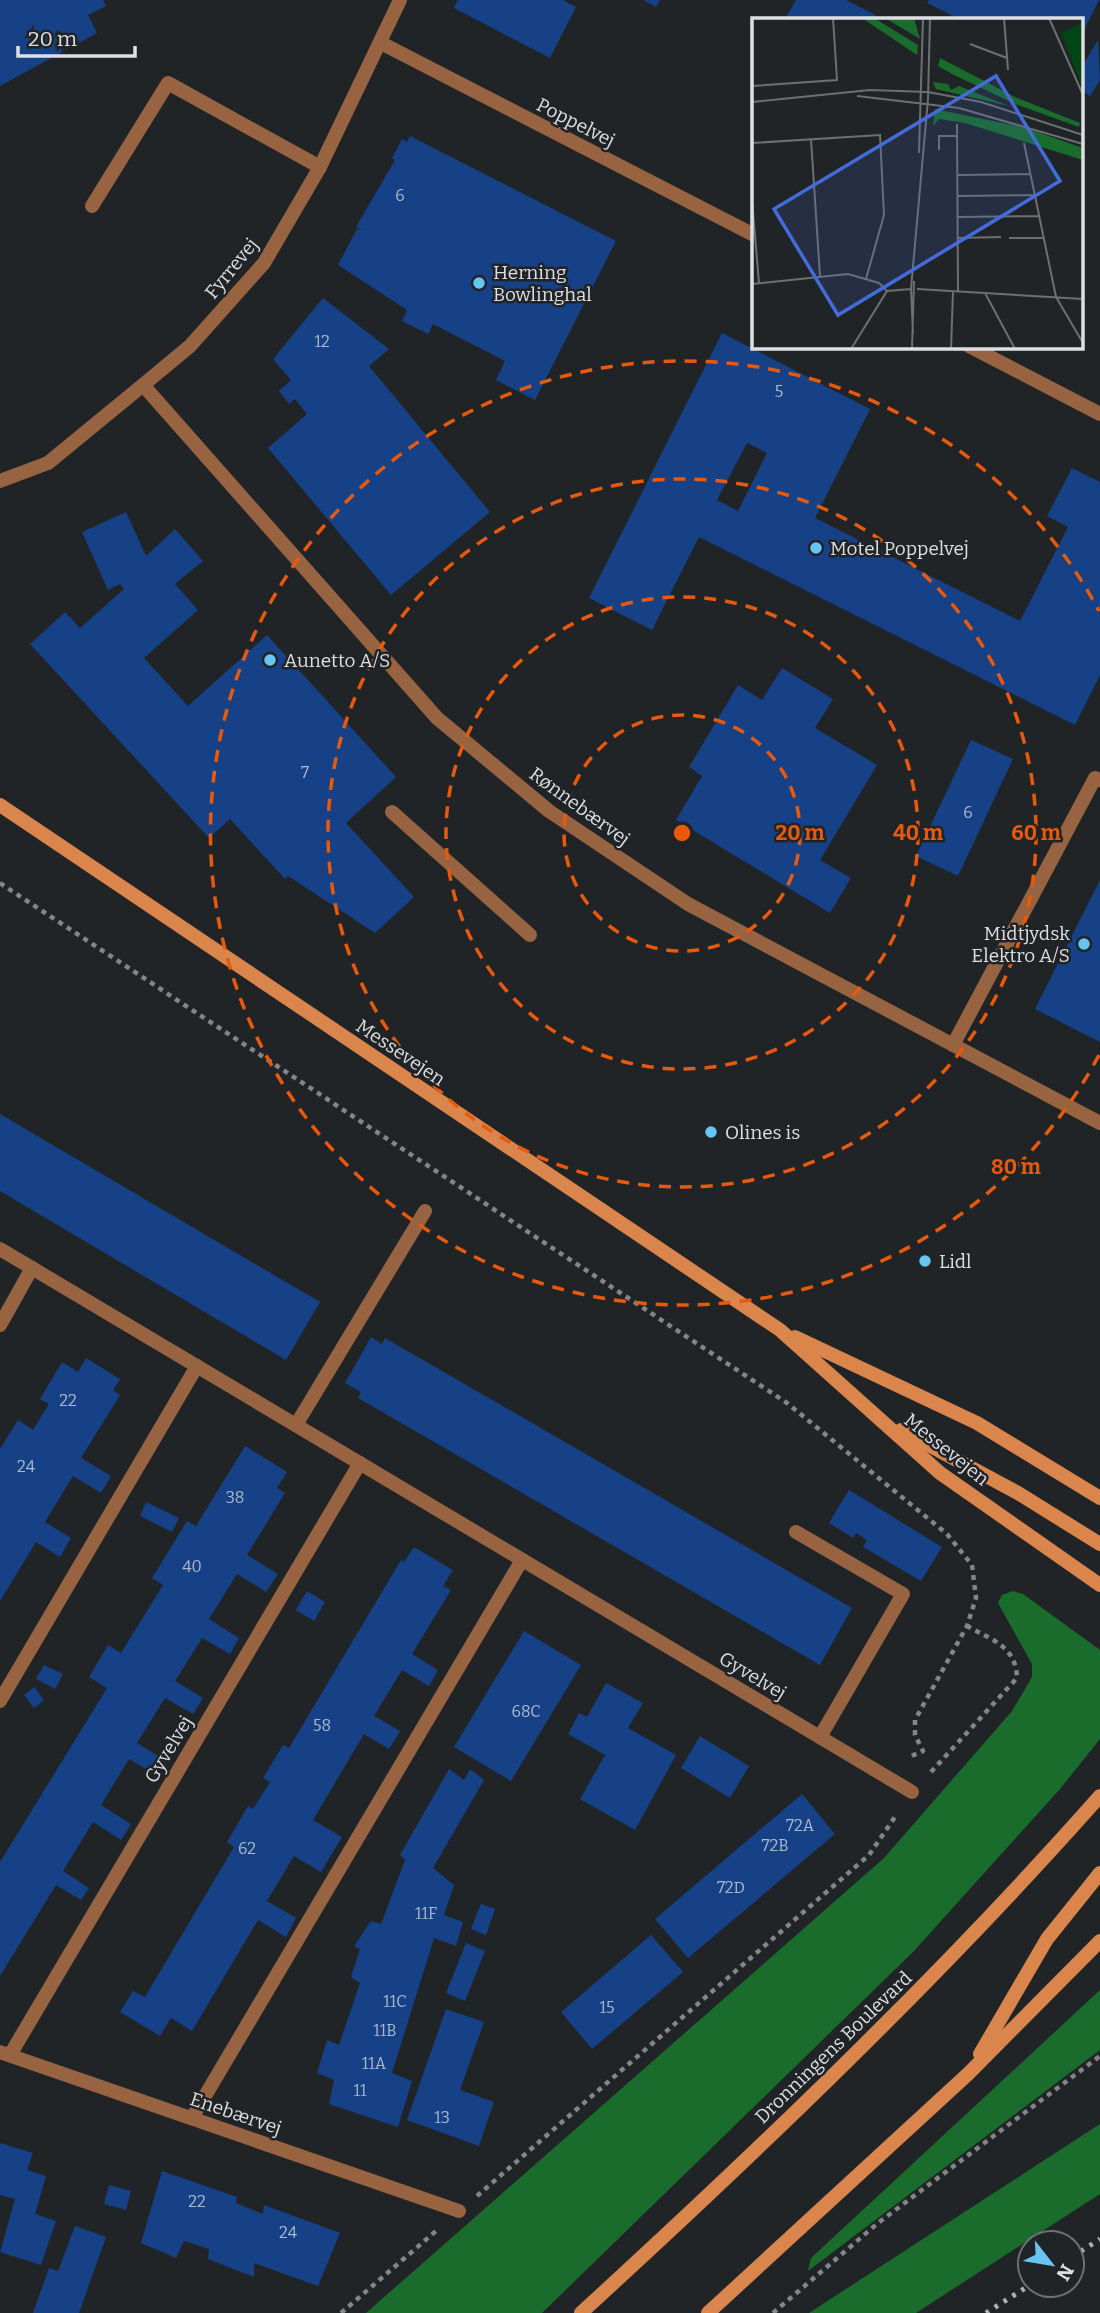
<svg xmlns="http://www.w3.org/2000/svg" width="1100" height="2313" viewBox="0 0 1100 2313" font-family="Bitter,serif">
  <rect width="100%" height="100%" fill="#212427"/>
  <g fill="#196c2c">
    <polygon points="1013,1591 1023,1594 1100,1650 1100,1739 1060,1789 913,1952 542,2313 366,2313 884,1858 1012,1711 1032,1677 1032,1664 998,1603 1002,1595"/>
    <polygon points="1100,1990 1100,2050 808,2271 811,2258"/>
    <polygon points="1100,2124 1100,2194 916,2313 809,2313"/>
  </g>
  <g fill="#164186" fill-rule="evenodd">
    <polygon points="0,0 103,0 106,6 88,15 97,33 0,86"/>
    <polygon points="458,0 563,0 576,7 550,58 454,8"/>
    <polygon points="643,0 660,0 656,7"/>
    <polygon points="796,0 846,0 883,19 785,19"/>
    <polygon points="929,0 1099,0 1081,36 1081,19 959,19 927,3"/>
    <polygon points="1098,40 1100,80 1090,96 1081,90 1081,68"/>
    <polygon points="410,136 616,241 535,400 496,380 505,361 433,324 428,334 402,321 407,310 338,265 357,229 362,230 356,227 395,160 392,158 402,139 407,142"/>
    <polygon points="323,298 389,349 369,366 490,512 391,595 268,448 307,414 295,399 289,404 279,391 291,380 273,359"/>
    <path d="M722 333 870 409 815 518 1020 621 1068 527 1047 516 1072 468 1100 482V675L1075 725 699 537 652 630 589 598ZM747 443 767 453 738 511 717 500Z"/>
    <polygon points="126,512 146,556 175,529 203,561 175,584 198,610 144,658 188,706 267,635 396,777 346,823 414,897 375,933 288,876 285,879 230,819 209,838 30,644 65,612 80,628 124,589 120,584 108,590 82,532"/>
    <polygon points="782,668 833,699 815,728 877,765 820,860 851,878 830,913 676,820 702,776 689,767 738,685 762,700"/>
    <polygon points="971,740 1013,759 958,876 916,856"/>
    <polygon points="1100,880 1100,1042 1035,1009"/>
    <polygon points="0,1114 320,1302 286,1360 0,1191"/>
    <polygon points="371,1337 382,1344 385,1338 852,1608 820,1665 358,1398 361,1392 345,1383"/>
    <polygon points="86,1358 120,1379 113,1390 120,1395 81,1458 111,1476 101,1493 73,1476 45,1522 71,1538 60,1557 36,1542 0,1601 0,1449 18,1420 33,1430 49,1404 40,1399 62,1362 78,1372"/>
    <polygon points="245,1446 287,1472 277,1488 285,1493 247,1555 278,1574 266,1592 237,1574 209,1619 239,1638 230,1654 202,1638 175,1681 203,1698 193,1714 165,1698 137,1743 165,1760 156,1775 129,1759 101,1805 131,1824 121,1840 93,1822 63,1871 89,1888 81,1900 56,1885 0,1976 0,1862 107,1688 89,1677 108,1645 121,1653 163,1585 152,1578 187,1521 196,1526"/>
    <polygon points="849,1490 942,1547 921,1581 863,1547 867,1540 856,1533 853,1538 829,1523"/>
    <polygon points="146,1502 179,1518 172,1532 140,1516"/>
    <polygon points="414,1547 453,1570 443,1586 451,1590 412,1654 438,1670 429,1686 402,1670 374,1716 400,1731 389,1749 364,1734 313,1820 342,1837 321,1872 294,1856 267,1901 296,1918 286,1937 258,1920 192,2031 171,2018 160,2036 120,2012 133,1991 145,1997 234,1847 227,1842 248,1806 253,1809 270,1782 263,1778 283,1745 289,1748 401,1560 404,1562"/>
    <polygon points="307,1591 325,1602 314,1621 296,1610"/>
    <polygon points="524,1631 581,1665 511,1781 454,1747"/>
    <polygon points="44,1665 63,1674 55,1689 36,1679"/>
    <polygon points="606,1683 643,1703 628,1728 676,1755 635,1830 580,1799 605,1755 568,1734 579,1713 587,1717"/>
    <polygon points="34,1687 44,1700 34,1708 24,1695"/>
    <polygon points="700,1736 749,1766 730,1798 681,1768"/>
    <polygon points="449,1769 464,1780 470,1769 484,1780 433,1868 454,1885 444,1915 463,1922 456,1946 434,1938 392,2073 412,2081 398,2127 329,2104 334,2080 317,2073 327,2040 339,2045 360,1983 351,1977 360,1949 354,1946 371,1921 381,1924 405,1860 400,1855"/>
    <polygon points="802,1794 835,1834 688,1958 655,1919"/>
    <polygon points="481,1904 495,1909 486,1935 471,1929"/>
    <polygon points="651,1935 683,1972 592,2049 561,2012"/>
    <polygon points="466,1943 485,1951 465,2001 446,1993"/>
    <polygon points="446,2009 484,2022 460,2090 494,2102 479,2146 407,2120"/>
    <polygon points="0,2143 33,2153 27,2170 46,2176 35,2214 56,2221 41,2265 0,2252 15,2199 0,2195"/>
    <polygon points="162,2171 237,2197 236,2203 263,2214 264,2205 340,2233 318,2286 254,2263 254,2277 208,2259 209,2249 184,2241 176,2258 141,2243"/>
    <polygon points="109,2185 131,2191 126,2210 104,2204"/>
    <polygon points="75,2226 106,2237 79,2313 33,2313 49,2268 58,2271"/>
  </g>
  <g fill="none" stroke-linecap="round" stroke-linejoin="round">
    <g stroke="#838588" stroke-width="4.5" stroke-dasharray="5 5" stroke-linecap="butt">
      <polyline points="0,883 787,1403 947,1534 972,1565 976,1598 967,1626 915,1720 915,1735 923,1751 909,1757"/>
      <path d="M931 1772 1017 1678C1016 1646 992 1640 967 1626"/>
      <polyline points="477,2196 869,1855 897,1814"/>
      <polyline points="341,2313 436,2231"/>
      <polyline points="773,2313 878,2223 1100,2056"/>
    </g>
    <g stroke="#976341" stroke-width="14">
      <polyline points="92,206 168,83 320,167"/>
      <polyline points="392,812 530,935"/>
      <polyline points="953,1045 1095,778 1100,780"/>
      <polyline points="296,1425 425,1211"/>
    </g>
    <g stroke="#976341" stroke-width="14">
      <polyline points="381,43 754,235"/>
      <polyline points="969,346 1100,414"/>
      <polyline points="143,385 437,718 549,811 688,904 1100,1123"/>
      <polyline points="0,481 48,463 143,385 190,346 264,263 320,167 400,0"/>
      <polyline points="0,1249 912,1792"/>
      <polyline points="0,1325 32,1268"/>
      <polyline points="796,1532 903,1594 820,1737"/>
      <polyline points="0,1701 197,1366"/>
      <polyline points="0,2052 459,2211"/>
      <polyline points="10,2055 360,1463"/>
      <polyline points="192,2118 522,1560"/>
    </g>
    <g stroke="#da854c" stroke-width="14">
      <polyline points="0,805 780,1330 940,1473 1100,1585"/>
      <polyline points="795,1337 977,1423 1100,1498"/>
      <polyline points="901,1430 1018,1493 1100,1544"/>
      <polyline points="980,2054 1047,1939 1100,1873"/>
      <path d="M581 2313C761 2148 938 1979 1100 1796"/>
      <polyline points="708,2313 968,2074 1100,1941"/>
    </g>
    <g stroke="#b0b2b5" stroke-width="5" stroke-dasharray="3.5 7" stroke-linecap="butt">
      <polyline points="1072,2257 1100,2239"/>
      <polyline points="986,2313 1030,2285"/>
    </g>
  </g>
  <g fill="none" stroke="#e8590c" stroke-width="3.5" stroke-dasharray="12 9">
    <circle cx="682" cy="833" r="118"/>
    <circle cx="682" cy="833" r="236"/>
    <circle cx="682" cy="833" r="354"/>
    <path d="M1099 1055A472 472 0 1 1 1099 611"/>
  </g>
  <g fill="#68c4f0" stroke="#212427" stroke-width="2.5">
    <circle cx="479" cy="283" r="7"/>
    <circle cx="816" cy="548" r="7"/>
    <circle cx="270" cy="660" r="7"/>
    <circle cx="1084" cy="944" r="7"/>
    <circle cx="711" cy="1132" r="7"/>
    <circle cx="925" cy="1261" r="7"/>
  </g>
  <g text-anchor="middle" stroke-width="5" stroke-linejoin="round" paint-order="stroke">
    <g font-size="16" fill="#acb8cb">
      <text x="400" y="201">6</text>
      <text x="322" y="347">12</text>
      <text x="779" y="397">5</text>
      <text x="305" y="778">7</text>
      <text x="968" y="818">6</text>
      <text x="68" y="1406">22</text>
      <text x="26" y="1472">24</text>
      <text x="235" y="1503">38</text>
      <text x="192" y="1572">40</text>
      <text x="526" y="1717">68C</text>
      <text x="322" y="1731">58</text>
      <text x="800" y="1831">72A</text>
      <text x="775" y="1851">72B</text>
      <text x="247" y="1854">62</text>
      <text x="731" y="1893">72D</text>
      <text x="426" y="1919">11F</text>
      <text x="395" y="2007">11C</text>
      <text x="607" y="2013">15</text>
      <text x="385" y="2036">11B</text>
      <text x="374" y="2069">11A</text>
      <text x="360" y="2096">11</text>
      <text x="442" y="2123">13</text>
      <text x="197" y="2207">22</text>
      <text x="288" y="2238">24</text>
    </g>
    <g font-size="19" fill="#dedfe2" stroke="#212427">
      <text transform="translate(576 122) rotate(27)" y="7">Poppelvej</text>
      <text transform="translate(231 268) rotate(-51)" y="7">Fyrrevej</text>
      <text transform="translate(580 806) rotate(36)" y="7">Rønnebærvej</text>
      <text transform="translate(401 1052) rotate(34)" y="7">Messevejen</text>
      <text transform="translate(947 1449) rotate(39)" y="7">Messevejen</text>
      <text transform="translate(753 1675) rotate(31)" y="7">Gyvelvej</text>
      <text transform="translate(168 1749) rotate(-59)" y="7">Gyvelvej</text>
      <text transform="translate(833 2047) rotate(-44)" y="7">Dronningens Boulevard</text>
      <text transform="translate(236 2113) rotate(19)" y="7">Enebærvej</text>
    </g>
    <g font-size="19" fill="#dedfe2" stroke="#212427" text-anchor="start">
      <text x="493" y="279">Herning<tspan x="493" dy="22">Bowlinghal</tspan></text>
      <text x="830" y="555">Motel Poppelvej</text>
      <text x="284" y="667">Aunetto A/S</text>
      <text x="1070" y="940" text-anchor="end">Midtjydsk<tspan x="1070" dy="22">Elektro A/S</tspan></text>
      <text x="725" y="1139">Olines is</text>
      <text x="939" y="1268">Lidl</text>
    </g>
  </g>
  <g transform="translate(752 18)">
    <rect width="331" height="331" fill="#212427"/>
    <path d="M331 5V71L309 15Z" fill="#004614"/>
    <path d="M110 0H122L166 27 165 37ZM133 0H162L168 21ZM188 40 263 79 328 105 327 109 263 86 202 57 186 48ZM181 64 196 66 199 72 207 68 257 88 184 71ZM183 91 274 110 331 130V142L213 105 187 101 181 108Z" fill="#196c2c"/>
    <path fill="none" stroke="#6d6f72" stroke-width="2" d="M252 0 256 52M297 0 331 77M218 26 255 40M0 68 85 62 81 0M105 78 207 90 331 126M0 84 118 72 176 74 229 84 331 117M205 106 206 274M59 121 68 258M0 125 128 117 132 197 114 261M272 125 304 279 331 325M187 132V118H205M167 135 171 0M205 157 278 156M205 178 283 177M0 182 7 265M206 199 287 198M206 220 249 219M257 220H292M0 266 96 256 127 265 135 273M165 271 331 281M233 275 263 331M161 316 159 271 176 81 178 0M99 331 135 273 159 271M160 331 162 263M199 331 201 274"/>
    <path fill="#446bda" fill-opacity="0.15" stroke="#446bda" stroke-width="3.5" d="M244 58 308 163 86 297 22 191Z"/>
    <rect width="331" height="331" fill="none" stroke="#dedfe2" stroke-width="3.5"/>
  </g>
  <circle cx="682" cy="833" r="10" fill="#e8590c" stroke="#212427" stroke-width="3.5"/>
  <g font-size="21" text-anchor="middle" font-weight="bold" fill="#e8590c" stroke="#212427" stroke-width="5" stroke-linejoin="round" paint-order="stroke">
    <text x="800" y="840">20 m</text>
    <text x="918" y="840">40 m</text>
    <text x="1036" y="840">60 m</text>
    <text x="1016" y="1174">80 m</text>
  </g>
  <g transform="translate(1051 2264) rotate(121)"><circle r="33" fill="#212427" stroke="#6d6f72" stroke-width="2"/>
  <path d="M0-5L12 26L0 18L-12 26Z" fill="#68c4f0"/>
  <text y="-10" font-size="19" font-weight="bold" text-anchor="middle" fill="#dedfe2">N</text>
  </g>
  <path d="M18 46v10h117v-10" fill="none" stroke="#dedfe2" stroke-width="3.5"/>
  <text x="28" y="46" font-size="21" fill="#dedfe2" stroke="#212427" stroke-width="5" paint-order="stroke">20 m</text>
</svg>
